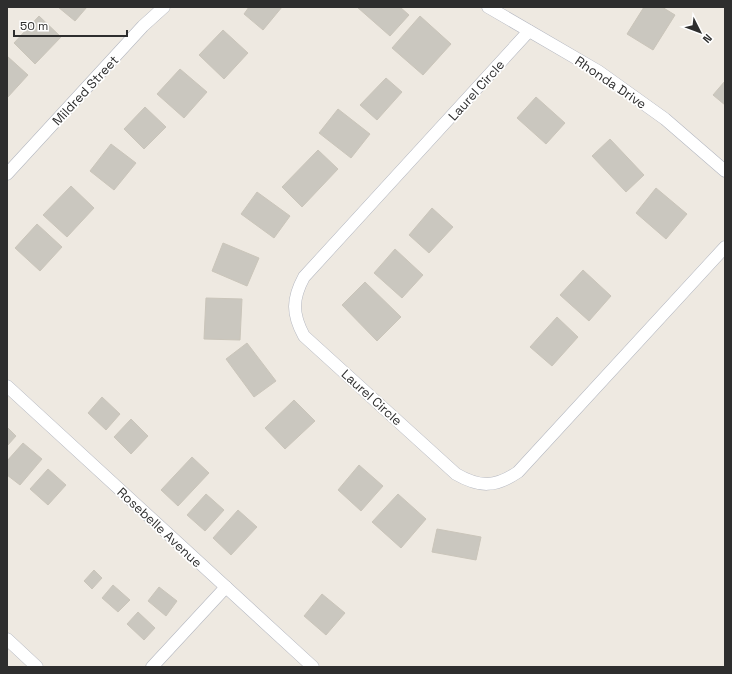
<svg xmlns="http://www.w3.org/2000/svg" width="732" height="674" viewBox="0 0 732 674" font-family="'Space Grotesk',sans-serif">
  <rect width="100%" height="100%" fill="#eee9e1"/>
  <g fill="#cac7bf" stroke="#cac5ba">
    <polygon points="58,7 87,7 75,21"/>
    <polygon points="249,7 282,7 263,30 244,14"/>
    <polygon points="357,7 400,7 409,15 390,36"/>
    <polygon points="644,7 662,7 675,15 653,50 627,34"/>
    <polygon points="39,16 61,37 35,64 14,43"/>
    <polygon points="420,16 451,44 423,75 392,48"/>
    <polygon points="223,30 248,53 224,79 199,55"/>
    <polygon points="7,56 28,75 7,98"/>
    <polygon points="180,69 207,92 184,118 157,94"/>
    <polygon points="386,78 402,92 377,120 360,105"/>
    <polygon points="725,81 725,105 713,95"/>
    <polygon points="536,97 565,123 546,144 517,118"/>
    <polygon points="145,107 166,127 144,149 124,129"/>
    <polygon points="338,109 370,134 351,158 319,133"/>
    <polygon points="610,139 644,175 626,192 592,156"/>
    <polygon points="111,144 136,163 114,190 90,171"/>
    <polygon points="318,150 338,169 302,207 282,187"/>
    <polygon points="71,186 94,208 67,237 43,215"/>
    <polygon points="656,188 687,214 666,239 636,213"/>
    <polygon points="257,192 290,216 274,238 241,214"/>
    <polygon points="432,208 453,227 429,253 409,235"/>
    <polygon points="37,224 62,247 40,271 15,248"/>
    <polygon points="223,243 259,258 247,286 212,271"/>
    <polygon points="395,249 423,275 402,298 374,273"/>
    <polygon points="583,270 611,296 589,321 560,295"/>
    <polygon points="365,282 401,317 377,341 342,305"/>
    <polygon points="206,298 242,299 240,340 204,339"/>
    <polygon points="557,317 578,337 552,366 530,347"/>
    <polygon points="247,343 276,381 254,397 226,359"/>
    <polygon points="102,397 120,414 106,430 88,413"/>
    <polygon points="294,400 315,421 285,449 265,428"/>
    <polygon points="131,419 148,436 131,454 114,437"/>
    <polygon points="7,427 16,436 7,446"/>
    <polygon points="23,443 42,459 20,485 7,475 7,461"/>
    <polygon points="192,457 209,473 178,506 161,490"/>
    <polygon points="359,465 383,486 361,511 338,490"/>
    <polygon points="48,469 66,485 48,505 30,489"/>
    <polygon points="206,494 224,510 205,531 187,515"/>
    <polygon points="398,494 426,519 401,548 372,522"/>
    <polygon points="238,510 257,527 231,555 213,538"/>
    <polygon points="437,529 481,537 476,560 432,552"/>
    <polygon points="94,570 102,578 92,589 84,581"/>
    <polygon points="113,585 130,600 118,612 102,598"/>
    <polygon points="159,587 177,601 166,616 148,601"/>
    <polygon points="322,594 345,613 326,635 304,616"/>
    <polygon points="138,612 155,628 144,640 127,624"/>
  </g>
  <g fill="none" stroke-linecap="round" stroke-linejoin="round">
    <defs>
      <g id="minor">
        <polyline points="488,7 598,71 665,119 725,171"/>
        <path d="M529 31 304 277C292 299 292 314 304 336L456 474C480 488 496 487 518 472L725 247"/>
        <polyline points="7,174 143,26 164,7"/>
        <polyline points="7,386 313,667"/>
        <polyline points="7,639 37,667"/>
        <polyline points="152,667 226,587"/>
      </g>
    </defs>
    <use href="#minor" stroke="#b4b7c0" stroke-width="13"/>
    <use href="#minor" stroke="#fff" stroke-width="12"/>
  </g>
  <g text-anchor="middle" stroke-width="3.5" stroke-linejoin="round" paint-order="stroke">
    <g font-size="13" fill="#2e2e2e" stroke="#fff">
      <text transform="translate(611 82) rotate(34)" y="5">Rhonda Drive</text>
      <text transform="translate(85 90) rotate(-47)" y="5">Mildred Street</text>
      <text transform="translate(476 90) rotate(-48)" y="5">Laurel Circle</text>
      <text transform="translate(372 397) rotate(42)" y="5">Laurel Circle</text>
      <text transform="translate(160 527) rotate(43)" y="5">Rosebelle Avenue</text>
    </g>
  </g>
  <rect width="732" height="674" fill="none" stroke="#2e2e2e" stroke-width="16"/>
  <g transform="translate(700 32) rotate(132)" stroke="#ffffff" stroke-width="3" paint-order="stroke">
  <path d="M0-3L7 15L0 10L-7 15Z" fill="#2e2e2e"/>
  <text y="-6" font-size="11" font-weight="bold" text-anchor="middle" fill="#2e2e2e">N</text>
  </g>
  <path d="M14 30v6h113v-6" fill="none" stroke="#2e2e2e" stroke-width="2"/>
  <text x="20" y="30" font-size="12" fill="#2e2e2e" stroke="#ffffff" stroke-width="3" paint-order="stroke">50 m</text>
</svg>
